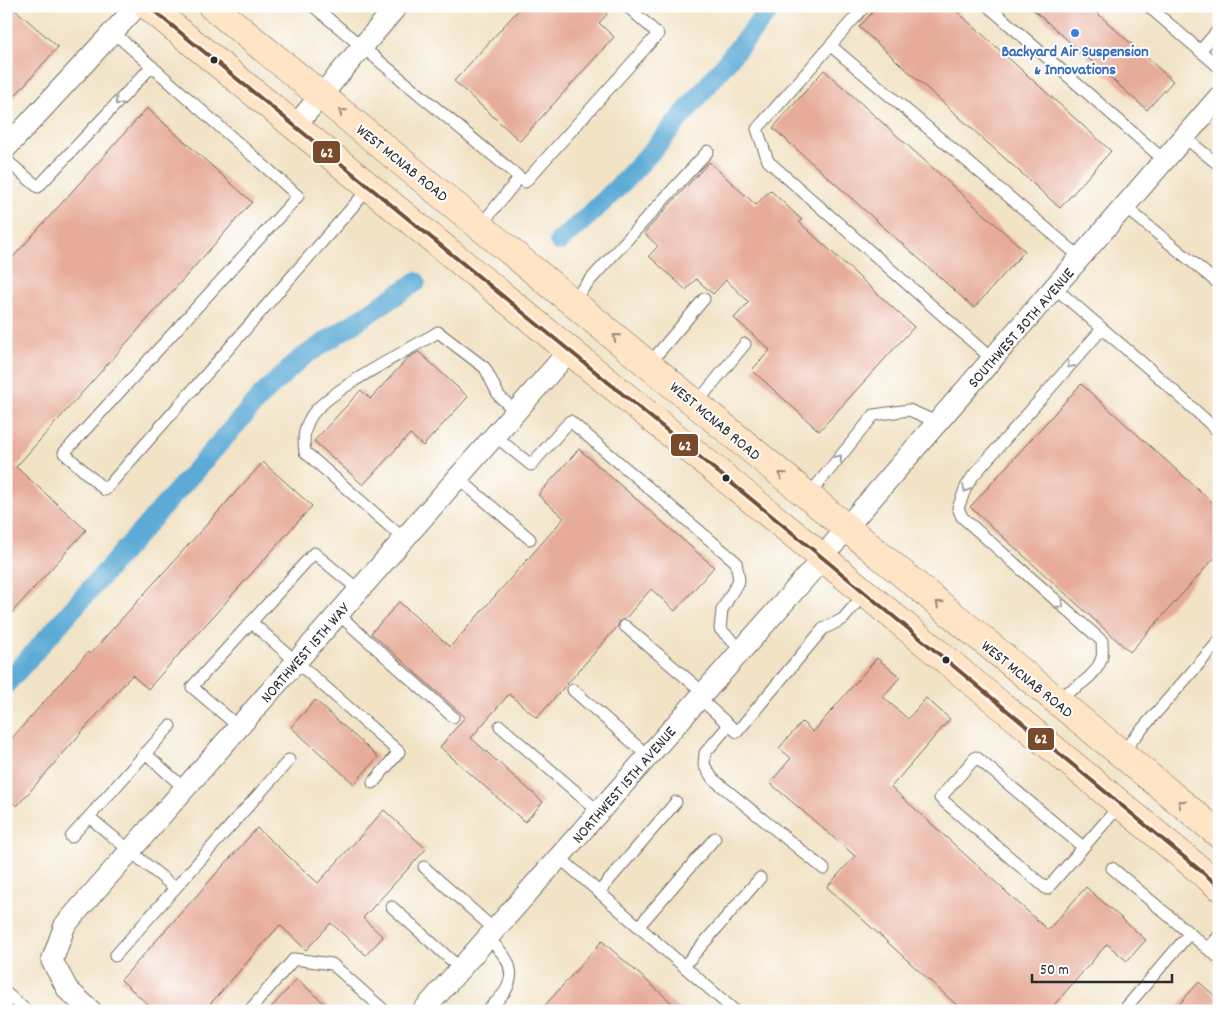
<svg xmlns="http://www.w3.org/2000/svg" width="1225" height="1017" viewBox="0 0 1225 1017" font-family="Dekko,sans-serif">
  <rect width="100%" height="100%" fill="#fff"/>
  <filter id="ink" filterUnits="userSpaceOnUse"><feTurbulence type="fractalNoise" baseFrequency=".02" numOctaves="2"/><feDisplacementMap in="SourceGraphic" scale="10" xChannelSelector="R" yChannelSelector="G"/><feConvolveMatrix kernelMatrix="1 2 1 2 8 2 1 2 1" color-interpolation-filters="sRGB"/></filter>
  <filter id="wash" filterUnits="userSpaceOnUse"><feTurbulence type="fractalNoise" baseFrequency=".0096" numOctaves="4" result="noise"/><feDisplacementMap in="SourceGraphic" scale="20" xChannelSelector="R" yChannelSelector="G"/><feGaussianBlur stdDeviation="1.12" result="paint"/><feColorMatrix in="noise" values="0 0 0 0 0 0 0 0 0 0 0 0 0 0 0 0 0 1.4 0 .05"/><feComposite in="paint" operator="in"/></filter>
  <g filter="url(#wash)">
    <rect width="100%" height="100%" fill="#f2e3c6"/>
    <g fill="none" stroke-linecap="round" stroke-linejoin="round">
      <g stroke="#5caad5" stroke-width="20">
        <path d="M559 241C641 175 705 86 773 6"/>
        <polyline points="6,684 263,394 300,359 416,282"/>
      </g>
    </g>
    <g id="blocks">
      <g fill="#e7ac99">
        <polygon points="6,6 11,6 58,47 6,106"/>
        <polygon points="522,6 599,6 607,14 599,23 614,37 520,141 454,81"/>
        <polygon points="878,6 951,6 1111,151 1060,208 859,27"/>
        <polygon points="1029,6 1089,6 1173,81 1147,110"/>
        <polygon points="824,70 1025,251 974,308 773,128"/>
        <polygon points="147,108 252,202 16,467 86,530 6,619 6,265"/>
        <polygon points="709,162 756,205 770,190 802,220 799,222 914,327 819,431 752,370 770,350 734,318 749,302 726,280 713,294 696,279 686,290 649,256 658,246 644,233"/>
        <polygon points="419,352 468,397 423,446 410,434 363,485 314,441 361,390 370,399 408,358"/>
        <polygon points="1081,384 1219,508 1219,553 1130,652 970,507"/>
        <polygon points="579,449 714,567 675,611 651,589 625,619 620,621 618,626 537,718 509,694 471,738 543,802 525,822 440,747 465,717 371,633 399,602 450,647 564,518 538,495"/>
        <polygon points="263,462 312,506 148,689 132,675 17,806 6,797 6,745 88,652 90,654"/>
        <polygon points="877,658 900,677 883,697 908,719 926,698 950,719 891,787 1048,930 1086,887 1146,940 1127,961 1107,944 1049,1011 963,1011 827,887 855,856 770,783 791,758 779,748 802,722 813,732"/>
        <polygon points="315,700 378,757 354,784 291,727"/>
        <polygon points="384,810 426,849 363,918 383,937 366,955 331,923 306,950 280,925 204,1011 155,1011 121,980 257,828 318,883"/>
        <polygon points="602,941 681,1011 540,1011"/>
        <polygon points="297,979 333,1011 268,1011"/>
        <polygon points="1199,982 1219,1000 1219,1011 1173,1011"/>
      </g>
    </g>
  </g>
  <g filter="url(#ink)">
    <use href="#blocks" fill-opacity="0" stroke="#716b61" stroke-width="1"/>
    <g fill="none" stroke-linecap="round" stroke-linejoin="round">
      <defs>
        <g id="service">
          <polyline points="313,6 525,182 658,34 627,6"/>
          <polyline points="865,6 757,129 768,161 992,359"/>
          <polyline points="988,6 1164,160"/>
          <polyline points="1148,6 1219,67"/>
          <polyline points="113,32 298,196 64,453 105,490 370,187"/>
          <polyline points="831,46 1080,257"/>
          <polyline points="1200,51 1219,29"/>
          <polyline points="1184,137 1219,165"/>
          <polyline points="6,160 38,187 152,66"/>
          <polyline points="1124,206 1219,284"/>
          <polyline points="480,226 519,178"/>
          <polyline points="1054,287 1154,373 1219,432"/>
          <polyline points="572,300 708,151"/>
          <polyline points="649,364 704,299"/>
          <polyline points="696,404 745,344"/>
          <polyline points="495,436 531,465 570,421 736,562 739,580 722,610 720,629 742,650"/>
          <polyline points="458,478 530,539"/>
          <polyline points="808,496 874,415 909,410 937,422"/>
          <path d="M404 539 305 452C303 438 304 427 312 415 329 390 409 350 438 332L485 368 499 396 516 412"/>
          <polyline points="338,614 453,717"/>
          <polyline points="251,622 399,752 373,783"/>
          <polyline points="625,626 704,693"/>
          <polyline points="573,690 648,756"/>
          <polyline points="699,698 737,732 823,629 843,619 865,593"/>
          <path d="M1055 698C1072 691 1097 677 1102 657 1103 652 1102 646 1102 641L962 517 958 508 966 487 973 476 1102 329"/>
          <polyline points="729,725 705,753 704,765 713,779 824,869"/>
          <polyline points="500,726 599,812"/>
          <polyline points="239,727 192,687 314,553 359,590"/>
          <polyline points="145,753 185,789"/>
          <polyline points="1121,753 1219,641"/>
          <polyline points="89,817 175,888"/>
          <polyline points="71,837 170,726"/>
          <polyline points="1083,847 976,757 940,798 1047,889 1120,805"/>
          <polyline points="559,857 735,1011"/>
          <polyline points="424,867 495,930"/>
          <polyline points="1112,868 1208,949 1219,936"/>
          <polyline points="599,892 676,802"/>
          <polyline points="392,907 461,969"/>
          <polyline points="639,926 715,838"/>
          <polyline points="1208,949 1219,958"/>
          <polyline points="115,956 289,760"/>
          <polyline points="684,966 760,878"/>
          <polyline points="6,993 27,1011"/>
          <polyline points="249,1011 294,959 332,964 385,1011"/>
          <path d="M487 1011C493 1004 505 995 508 986 517 966 501 950 487 938"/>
          <polyline points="1123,1011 1190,933"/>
        </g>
        <g id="minor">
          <polyline points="295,126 397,6"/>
          <polyline points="6,148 137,6"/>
          <polyline points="91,1011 68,990 52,961 65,925 569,351"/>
          <polyline points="423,1011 823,558 846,528 1219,97"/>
        </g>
        <g id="secondary">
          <polyline points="148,6 823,558 1219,886"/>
          <polyline points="212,6 1219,834"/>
        </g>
      </defs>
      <use href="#service" stroke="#716b61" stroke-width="13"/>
      <use href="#minor" stroke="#716b61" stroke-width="23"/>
      <use href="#secondary" stroke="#716b61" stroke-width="29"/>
      <use href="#service" stroke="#fff" stroke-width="11"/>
      <use href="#minor" stroke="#fff" stroke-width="21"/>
      <use href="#secondary" stroke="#ffe4c6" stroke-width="28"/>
      <defs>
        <polyline id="bus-1" points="148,6 823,558 1219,886"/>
      </defs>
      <use href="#bus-1" stroke="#fff" stroke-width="8"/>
      <use href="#bus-1" stroke="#7a4b2a" stroke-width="4"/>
    </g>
    <defs><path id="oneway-chevron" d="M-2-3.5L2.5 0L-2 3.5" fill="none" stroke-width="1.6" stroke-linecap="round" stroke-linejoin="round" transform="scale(1.25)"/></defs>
    <g stroke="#a0a0a0">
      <use href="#oneway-chevron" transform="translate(118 102) rotate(133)"/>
      <use href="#oneway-chevron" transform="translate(1070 365) rotate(131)"/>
      <use href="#oneway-chevron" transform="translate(839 458) rotate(-51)"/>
      <use href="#oneway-chevron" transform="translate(966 489) rotate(115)"/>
      <use href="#oneway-chevron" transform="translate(1061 605) rotate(42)"/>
    </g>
    <g stroke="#958878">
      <use href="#oneway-chevron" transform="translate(342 112) rotate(-141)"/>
      <use href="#oneway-chevron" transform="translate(616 337) rotate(-140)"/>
      <use href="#oneway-chevron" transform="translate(782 475) rotate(-140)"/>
      <use href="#oneway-chevron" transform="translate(939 604) rotate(-140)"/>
      <use href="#oneway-chevron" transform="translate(1181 803) rotate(-141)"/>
    </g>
  </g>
  <circle fill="#3f7fe0" stroke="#fff" stroke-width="2" cx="1075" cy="33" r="5"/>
  <g fill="#2b2b2b" stroke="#fff" stroke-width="2">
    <circle cx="214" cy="60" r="4.5"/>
    <circle cx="726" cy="478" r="4.5"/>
    <circle cx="946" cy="660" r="4.5"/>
  </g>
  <g text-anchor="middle" stroke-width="4" stroke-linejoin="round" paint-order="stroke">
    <g font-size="16" font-weight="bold" fill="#366cbe" stroke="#fff">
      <text x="1075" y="56">Backyard Air Suspension<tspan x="1075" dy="18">&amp; Innovations</tspan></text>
    </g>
    <g font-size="16" fill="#2b2b2b" stroke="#fff">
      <text transform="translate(403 162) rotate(39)" y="6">WEST MCNAB ROAD</text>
      <text transform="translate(1020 327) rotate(-49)" y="6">SOUTHWEST 30TH AVENUE</text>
      <text transform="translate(716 420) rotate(40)" y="6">WEST MCNAB ROAD</text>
      <text transform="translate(304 652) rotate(-49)" y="6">NORTHWEST 15TH WAY</text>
      <text transform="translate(1028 678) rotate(39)" y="6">WEST MCNAB ROAD</text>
      <text transform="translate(623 784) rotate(-49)" y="6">NORTHWEST 15TH AVENUE</text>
    </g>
  </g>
  <g stroke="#fff" stroke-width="2">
    <rect x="312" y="140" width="29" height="24" rx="5" fill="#7a4b2a"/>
    <rect x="670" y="433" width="29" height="24" rx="5" fill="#7a4b2a"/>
    <rect x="1027" y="727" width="28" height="24" rx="5" fill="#7a4b2a"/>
  </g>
  <g font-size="14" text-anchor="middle" font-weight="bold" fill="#fff">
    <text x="327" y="157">62</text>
    <text x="685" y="450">62</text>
    <text x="1041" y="743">62</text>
  </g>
  <rect width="1225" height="1017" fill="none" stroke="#fff" stroke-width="25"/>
  <path d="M1032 974v8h140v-8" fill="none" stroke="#2b2b2b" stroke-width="2.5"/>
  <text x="1040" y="974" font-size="15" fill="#2b2b2b" stroke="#ffffff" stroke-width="4" paint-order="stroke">50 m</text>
</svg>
